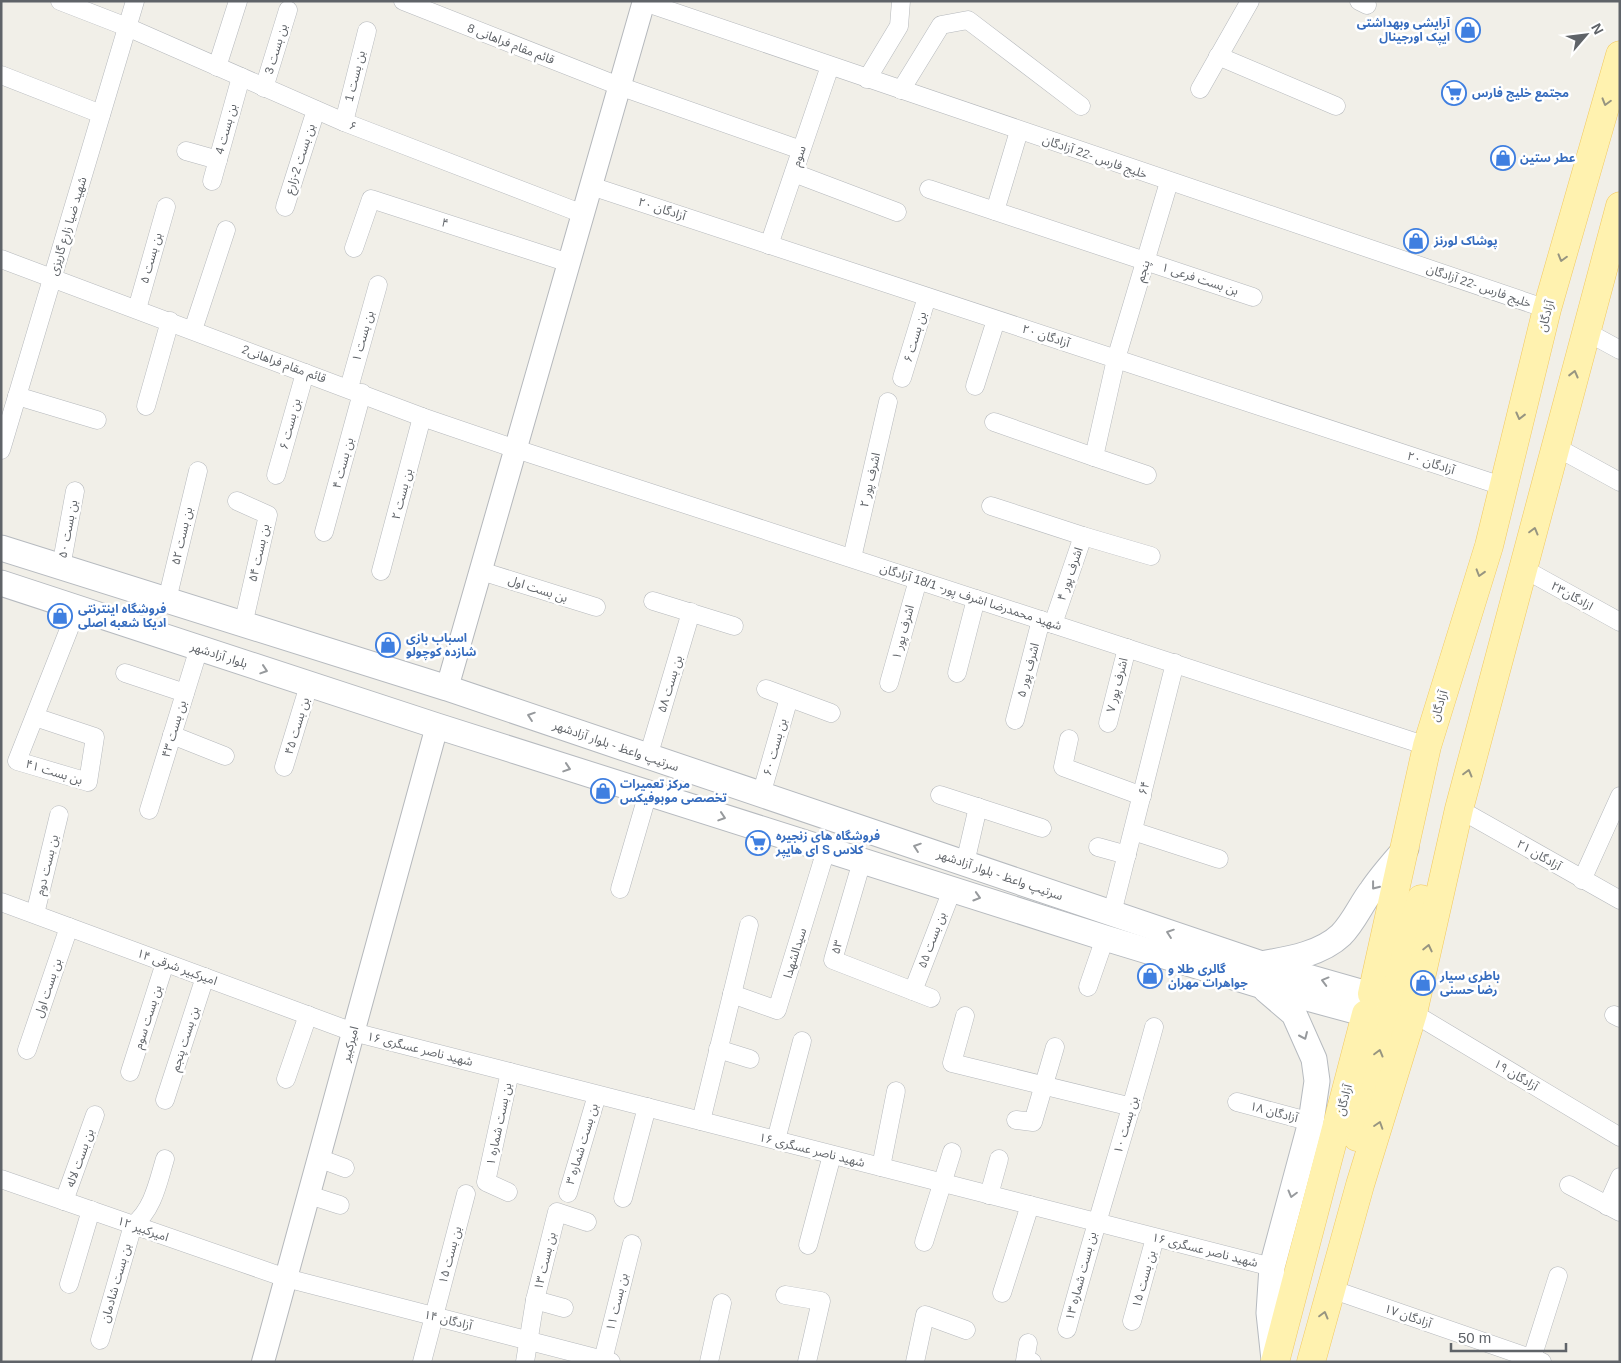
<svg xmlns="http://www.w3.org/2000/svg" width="1621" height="1363" viewBox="0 0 1621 1363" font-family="Arial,'Noto Sans Arabic',sans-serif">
  <rect width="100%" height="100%" fill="#f1efe8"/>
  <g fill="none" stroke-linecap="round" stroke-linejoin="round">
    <defs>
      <g id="minor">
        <polyline points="60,1 127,27 344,122 583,214"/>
        <polyline points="403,1 619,86 801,150"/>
        <polyline points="1359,1 1367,5"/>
        <polyline points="644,2 1547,309"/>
        <polyline points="1218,56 1336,106"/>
        <polyline points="217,67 238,1"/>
        <polyline points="1,75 101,114"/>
        <polyline points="867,79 899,26 901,1"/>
        <polyline points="264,88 288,10"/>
        <polyline points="1200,89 1250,1"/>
        <polyline points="901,90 941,25 968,20 1081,106"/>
        <polyline points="344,122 367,31"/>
        <polyline points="186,151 218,160"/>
        <polyline points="794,173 897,212"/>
        <polyline points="212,181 241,77"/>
        <polyline points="591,186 1502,486"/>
        <polyline points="929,189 1253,297"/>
        <polyline points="285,207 316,110"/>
        <polyline points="995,211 1019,131"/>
        <polyline points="769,245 830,66"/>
        <polyline points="354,248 371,199 569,263"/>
        <polyline points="1,259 422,417 516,449 1427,746"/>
        <polyline points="137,309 166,207"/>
        <polyline points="193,330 226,230"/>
        <polyline points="1585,331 1620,350"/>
        <polyline points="902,378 927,297"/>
        <polyline points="975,386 996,320"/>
        <polyline points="349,388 378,285"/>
        <polyline points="17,396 97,420"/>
        <polyline points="146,406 170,321"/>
        <polyline points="994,422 1094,457"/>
        <polyline points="1556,447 1620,482"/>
        <polyline points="1,450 135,1"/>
        <polyline points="276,475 305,373"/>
        <polyline points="1147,475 1094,457 1116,359 1169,182"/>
        <polyline points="237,501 268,515 243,625"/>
        <polyline points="991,506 1083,536"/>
        <polyline points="324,532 362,393"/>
        <polyline points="852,558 888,402"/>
        <polyline points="61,567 75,491"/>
        <polyline points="1524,569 1620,622"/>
        <polyline points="381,571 422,417"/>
        <polyline points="481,571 596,607"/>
        <polyline points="167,600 198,471"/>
        <polyline points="653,601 734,626"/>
        <polyline points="1053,624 1083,536 1151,556"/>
        <polyline points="125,673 185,693"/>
        <polyline points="957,673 976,599"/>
        <polyline points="889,683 918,580"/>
        <polyline points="766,689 831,713"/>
        <polyline points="35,717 95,737 88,782 17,761 77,609"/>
        <polyline points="1015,720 1041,620"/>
        <polyline points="1108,723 1127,648"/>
        <polyline points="172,735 225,756"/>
        <polyline points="1069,739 1063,767 1142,796"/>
        <polyline points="648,757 691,612"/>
        <polyline points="284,767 309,685"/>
        <polyline points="761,795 789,698"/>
        <polyline points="940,795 1042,828"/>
        <polyline points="1459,809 1620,900"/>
        <polyline points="149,810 199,648"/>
        <polyline points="1133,831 1219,859"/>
        <polyline points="1098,847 1127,855"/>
        <polyline points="862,861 833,960 931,998"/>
        <polyline points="965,863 978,807"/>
        <polyline points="1582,880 1620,796"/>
        <polyline points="620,889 648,793"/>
        <polyline points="1,902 353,1032 1272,1267"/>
        <polyline points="1112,913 1175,663"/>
        <polyline points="35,914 59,815"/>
        <polyline points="1088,987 1105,938"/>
        <polyline points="913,991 952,890"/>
        <polyline points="732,994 777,1010 826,850"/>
        <polyline points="1413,1013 1620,1137"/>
        <polyline points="1614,1015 1620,1018"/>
        <polyline points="965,1016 952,1063 1132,1107"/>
        <polyline points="718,1049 750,1059"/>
        <polyline points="27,1050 69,927"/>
        <polyline points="130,1072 165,963"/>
        <polyline points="286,1079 308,1015"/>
        <polyline points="165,1100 205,977"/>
        <polyline points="1237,1102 1311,1122"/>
        <polyline points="1016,1120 1033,1122 1055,1047"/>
        <polyline points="701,1121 749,925"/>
        <polyline points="776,1140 802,1041"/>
        <polyline points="318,1158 345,1168"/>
        <polyline points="881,1167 896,1091"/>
        <polyline points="1,1179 286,1278 611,1362"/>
        <polyline points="1569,1185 1620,1212"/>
        <polyline points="508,1192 486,1182 510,1072"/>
        <polyline points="568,1193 597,1095"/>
        <polyline points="309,1195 340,1205"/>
        <polyline points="989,1195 999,1159"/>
        <polyline points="623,1198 647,1107"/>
        <polyline points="64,1201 95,1115"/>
        <polyline points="1607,1206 1620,1177"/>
        <polyline points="924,1242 952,1152"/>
        <polyline points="808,1245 832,1155"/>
        <polyline points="69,1284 91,1210"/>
        <polyline points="1331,1289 1542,1362"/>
        <polyline points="1002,1293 1030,1205"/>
        <polyline points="785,1295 821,1301 807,1362"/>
        <polyline points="535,1300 564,1308"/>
        <polyline points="1132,1321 1155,1238"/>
        <path d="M1067 1329C1094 1228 1126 1129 1154 1027"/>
        <path d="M100 1340 133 1225C153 1210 158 1182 165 1159"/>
        <polyline points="1028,1343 1025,1361 1032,1362"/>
        <polyline points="1532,1358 1558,1276"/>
        <polyline points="603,1360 632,1244"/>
        <polyline points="422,1362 466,1194"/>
        <polyline points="525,1362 535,1300 557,1212 587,1222"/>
        <polyline points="709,1362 722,1303"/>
        <polyline points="915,1362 925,1315 966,1330"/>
      </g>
      <g id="tertiary">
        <polyline points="447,688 644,1"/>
        <polyline points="263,1362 437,726"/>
      </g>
      <g id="secondary">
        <polyline points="1,548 447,688 1262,964 1392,1001"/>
        <polyline points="1,583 437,726 1105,938 1263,986 1366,1014 1385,1024"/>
        <path d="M1266 963C1291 959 1322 953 1341 935 1354 922 1361 904 1372 890 1382 875 1394 862 1406 848"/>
        <polyline points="1266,990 1294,1014 1314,1059 1317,1081 1311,1122 1272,1267 1269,1313 1274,1360"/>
      </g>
      <g id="primary">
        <polyline points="1372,994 1427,746 1489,546 1547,309 1620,55"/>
        <polyline points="1357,1137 1421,899"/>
        <polyline points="1275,1362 1366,1014"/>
        <polyline points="1311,1362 1360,1185 1413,1013 1459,809 1620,206"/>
      </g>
    </defs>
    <use href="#minor" stroke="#b5b8bc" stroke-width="19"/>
    <use href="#tertiary" stroke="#b5b8bc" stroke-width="24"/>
    <use href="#secondary" stroke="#b6babf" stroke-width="27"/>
    <use href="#primary" stroke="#f2c960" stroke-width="29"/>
    <use href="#minor" stroke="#fff" stroke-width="18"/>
    <use href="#tertiary" stroke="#fff" stroke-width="22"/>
    <use href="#secondary" stroke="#fff" stroke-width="25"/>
    <use href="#primary" stroke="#fff2af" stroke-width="28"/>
  </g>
  <defs><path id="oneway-chevron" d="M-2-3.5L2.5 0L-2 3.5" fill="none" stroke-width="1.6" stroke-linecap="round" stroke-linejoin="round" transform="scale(1.25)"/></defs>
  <g stroke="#979581">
    <use href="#oneway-chevron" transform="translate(1606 102) rotate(106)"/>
    <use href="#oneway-chevron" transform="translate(1562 258) rotate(106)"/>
    <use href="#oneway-chevron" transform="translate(1574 374) rotate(-76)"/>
    <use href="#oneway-chevron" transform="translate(1520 416) rotate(104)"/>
    <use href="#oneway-chevron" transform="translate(1534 531) rotate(-75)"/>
    <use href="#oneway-chevron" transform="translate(1480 573) rotate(107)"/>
    <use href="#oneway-chevron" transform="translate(1468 773) rotate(-75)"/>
    <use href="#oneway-chevron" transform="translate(1428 948) rotate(-77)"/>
    <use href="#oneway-chevron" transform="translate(1379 1053) rotate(-75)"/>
    <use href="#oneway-chevron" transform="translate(1379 1125) rotate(-72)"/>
    <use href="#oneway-chevron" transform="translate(1324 1315) rotate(-75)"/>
  </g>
  <g stroke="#979a9d">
    <use href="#oneway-chevron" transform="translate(264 670) rotate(18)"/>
    <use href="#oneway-chevron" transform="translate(531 716) rotate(-161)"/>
    <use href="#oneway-chevron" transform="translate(567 768) rotate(18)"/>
    <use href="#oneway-chevron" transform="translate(722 817) rotate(18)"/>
    <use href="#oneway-chevron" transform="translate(917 847) rotate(-161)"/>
    <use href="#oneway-chevron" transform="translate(1375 886) rotate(128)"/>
    <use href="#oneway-chevron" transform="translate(977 897) rotate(17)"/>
    <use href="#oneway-chevron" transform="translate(1170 933) rotate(-161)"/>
    <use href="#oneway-chevron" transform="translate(1325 981) rotate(-165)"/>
    <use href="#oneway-chevron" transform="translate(1304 1036) rotate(66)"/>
    <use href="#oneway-chevron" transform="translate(1292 1194) rotate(105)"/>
  </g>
  <defs>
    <symbol id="shop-ring" viewBox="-11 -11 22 22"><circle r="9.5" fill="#fff" stroke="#3f7fe0" stroke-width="1.5"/><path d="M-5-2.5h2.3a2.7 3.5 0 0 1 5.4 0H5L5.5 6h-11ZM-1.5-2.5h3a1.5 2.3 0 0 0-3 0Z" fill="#3f7fe0"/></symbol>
    <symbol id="supermarket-ring" viewBox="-11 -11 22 22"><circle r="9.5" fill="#fff" stroke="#3f7fe0" stroke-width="1.5"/><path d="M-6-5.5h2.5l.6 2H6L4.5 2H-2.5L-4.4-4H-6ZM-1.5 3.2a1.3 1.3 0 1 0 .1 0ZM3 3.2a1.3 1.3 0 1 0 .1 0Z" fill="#3f7fe0"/></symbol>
  </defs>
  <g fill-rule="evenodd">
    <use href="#shop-ring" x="1454" y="16" width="28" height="28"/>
    <use href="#supermarket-ring" x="1440" y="79" width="28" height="28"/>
    <use href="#shop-ring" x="1489" y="144" width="28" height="28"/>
    <use href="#shop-ring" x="1402" y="227" width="28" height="28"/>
    <use href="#shop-ring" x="46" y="602" width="28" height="28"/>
    <use href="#shop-ring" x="374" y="631" width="28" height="28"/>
    <use href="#shop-ring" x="589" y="777" width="28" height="28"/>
    <use href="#supermarket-ring" x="744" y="829" width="28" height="28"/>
    <use href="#shop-ring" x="1136" y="962" width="28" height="28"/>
    <use href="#shop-ring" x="1409" y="969" width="28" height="28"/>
  </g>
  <g text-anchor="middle" stroke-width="5" stroke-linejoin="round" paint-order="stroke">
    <g font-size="12" font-weight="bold" fill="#366cbe" stroke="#fff" text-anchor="start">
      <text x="1450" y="27" text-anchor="end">آرایشی وبهداشتی<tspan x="1450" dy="14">ایپک اورجینال</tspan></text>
      <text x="1472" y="97">مجتمع خلیج فارس</text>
      <text x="1520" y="162">عطر ستین</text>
      <text x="1434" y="245">پوشاک لورنز</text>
      <text x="78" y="613">فروشگاه اینترنتی<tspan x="78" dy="14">ادیکا شعبه اصلی</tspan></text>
      <text x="406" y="642">اسباب بازی<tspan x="406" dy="14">شازده کوچولو</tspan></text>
      <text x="620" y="788">مرکز تعمیرات<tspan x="620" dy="14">تخصصی موبوفیکس</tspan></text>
      <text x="776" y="840">فروشگاه های زنجیره<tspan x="776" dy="14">ای هایپر S کلاس</tspan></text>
      <text x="1168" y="973">گالری طلا و<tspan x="1168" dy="14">جواهرات مهران</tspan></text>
      <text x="1440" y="980">باطری سیار<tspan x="1440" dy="14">رضا حسنی</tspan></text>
    </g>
    <g font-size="12" fill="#5f6368" stroke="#fff">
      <text transform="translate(511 44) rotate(21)" y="4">8 قائم مقام فراهانی</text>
      <text transform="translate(276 49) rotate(-73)" y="4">بن بست 3</text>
      <text transform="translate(355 76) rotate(-76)" y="4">بن بست 1</text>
      <text transform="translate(353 126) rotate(21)" y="4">۶</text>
      <text transform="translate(226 129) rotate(-74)" y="4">بن بست 4</text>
      <text transform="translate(799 156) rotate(-71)" y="4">سوم</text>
      <text transform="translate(1095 157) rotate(19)" y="4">خلیج فارس -22 آزادگان</text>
      <text transform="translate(300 159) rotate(-72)" y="4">بن بست 2-زارع</text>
      <text transform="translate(662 209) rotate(18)" y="4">۲۰ آزادگان</text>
      <text transform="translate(445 223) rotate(18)" y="4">۴</text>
      <text transform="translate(68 226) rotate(-73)" y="4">شهید ضیا زارع گاریزی</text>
      <text transform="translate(151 258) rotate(-74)" y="4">بن بست ۵</text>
      <text transform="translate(1143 271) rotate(-73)" y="4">پنجم</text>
      <text transform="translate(1200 279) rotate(18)" y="4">بن بست فرعی ۱</text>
      <text transform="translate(1479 286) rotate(19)" y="4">خلیج فارس -22 آزادگان</text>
      <text transform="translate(1546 316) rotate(-75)" y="4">آزادگان</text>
      <text transform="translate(363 336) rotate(-74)" y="4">بن بست ۱</text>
      <text transform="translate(1046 336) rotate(18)" y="4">۲۰ آزادگان</text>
      <text transform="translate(915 337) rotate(-73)" y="4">بن بست ۶</text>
      <text transform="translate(284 364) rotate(20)" y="4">2قائم مقام فراهانی</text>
      <text transform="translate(290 424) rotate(-75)" y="4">بن بست ۶</text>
      <text transform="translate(343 463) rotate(-75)" y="4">بن بست ۴</text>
      <text transform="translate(1431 463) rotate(18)" y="4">۲۰ آزادگان</text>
      <text transform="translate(870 480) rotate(-77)" y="4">۲ اشرف پور</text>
      <text transform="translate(402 494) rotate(-75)" y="4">بن بست ۲</text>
      <text transform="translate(68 529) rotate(-79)" y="4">بن بست ۵۰</text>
      <text transform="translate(182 536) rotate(-77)" y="4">بن بست ۵۲</text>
      <text transform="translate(259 553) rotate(-77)" y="4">بن بست ۵۴</text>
      <text transform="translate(1070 574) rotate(-71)" y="4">۴ اشرف پور</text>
      <text transform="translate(538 589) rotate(18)" y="4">بن بست اول</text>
      <text transform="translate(1572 596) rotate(29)" y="4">۲۳ازادگان</text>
      <text transform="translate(971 597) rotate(18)" y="4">شهید محمدرضا اشرف پور- 18/1 آزادگان</text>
      <text transform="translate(903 632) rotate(-75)" y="4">۱ اشرف پور</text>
      <text transform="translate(219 655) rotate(18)" y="4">بلوار آزادشهر</text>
      <text transform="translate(1028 670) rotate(-75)" y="4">۵ اشرف پور</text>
      <text transform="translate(670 684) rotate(-73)" y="4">بن بست ۵۸</text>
      <text transform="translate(1117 685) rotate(-76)" y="4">۷ اشرف پور</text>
      <text transform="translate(1439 706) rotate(-73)" y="4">آزادگان</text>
      <text transform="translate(297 726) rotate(-73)" y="4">بن بست ۴۵</text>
      <text transform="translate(174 729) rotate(-73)" y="4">بن بست ۴۳</text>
      <text transform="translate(616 746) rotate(19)" y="4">سرتیپ واعظ - بلوار آزادشهر</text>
      <text transform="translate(775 747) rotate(-74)" y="4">بن بست ۶۰</text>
      <text transform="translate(54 772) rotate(17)" y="4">بن بست ۴۱</text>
      <text transform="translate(1144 788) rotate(-76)" y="4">۶۴</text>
      <text transform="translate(1539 855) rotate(30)" y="4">۲۱ آزادگان</text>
      <text transform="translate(47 865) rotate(-76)" y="4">بن بست دوم</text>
      <text transform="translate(1000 875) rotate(19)" y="4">سرتیپ واعظ - بلوار آزادشهر</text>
      <text transform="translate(932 940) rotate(-69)" y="4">بن بست ۵۵</text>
      <text transform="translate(837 947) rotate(-74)" y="4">۵۳</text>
      <text transform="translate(795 953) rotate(-73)" y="4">سیدالشهدا</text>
      <text transform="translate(177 967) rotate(20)" y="4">۱۴ امیرکبیر شرقی</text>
      <text transform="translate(48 988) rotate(-71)" y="4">بن بست اول</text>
      <text transform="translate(148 1017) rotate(-72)" y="4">بن بست سوم</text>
      <text transform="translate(185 1039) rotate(-72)" y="4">بن بست پنجم</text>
      <text transform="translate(350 1044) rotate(-75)" y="4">امیرکبیر</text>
      <text transform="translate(420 1049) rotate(14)" y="4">۱۶ شهید ناصر عسگری</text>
      <text transform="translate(1516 1075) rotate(31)" y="4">۱۹ آزادگان</text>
      <text transform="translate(1344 1100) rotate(-75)" y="4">آزادگان</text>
      <text transform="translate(1274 1112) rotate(15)" y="4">۱۸ آزادگان</text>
      <text transform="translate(499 1124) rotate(-78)" y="4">بن بست شماره ۱</text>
      <text transform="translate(1126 1125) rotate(-73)" y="4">بن بست ۱۰</text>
      <text transform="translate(582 1144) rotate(-73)" y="4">بن بست شماره ۳</text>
      <text transform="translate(812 1150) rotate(14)" y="4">۱۶ شهید ناصر عسگری</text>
      <text transform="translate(80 1158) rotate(-70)" y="4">بن بست لاله</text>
      <text transform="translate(143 1229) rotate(19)" y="4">امیرکبیر ۱۲</text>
      <text transform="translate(1205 1250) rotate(14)" y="4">۱۶ شهید ناصر عسگری</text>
      <text transform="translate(450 1255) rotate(-75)" y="4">بن بست ۱۵</text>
      <text transform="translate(545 1261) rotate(-76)" y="4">بن بست ۱۳</text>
      <text transform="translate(1081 1276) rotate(-75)" y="4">بن بست شماره ۱۳</text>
      <text transform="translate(1144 1279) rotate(-74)" y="4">بن بست ۱۵</text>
      <text transform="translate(116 1283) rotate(-74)" y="4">بن بست شادمان</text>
      <text transform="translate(617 1302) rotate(-76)" y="4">بن بست ۱۱</text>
      <text transform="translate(1408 1316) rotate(19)" y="4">۱۷ آزادگان</text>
      <text transform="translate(448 1320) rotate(14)" y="4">۱۴ آزادگان</text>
    </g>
  </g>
  <rect width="1621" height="1363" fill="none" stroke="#5f6368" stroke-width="5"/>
  <g transform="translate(1586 35) rotate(62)" stroke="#ffffff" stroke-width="4" paint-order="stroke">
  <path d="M0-4L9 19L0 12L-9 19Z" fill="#5f6368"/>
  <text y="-8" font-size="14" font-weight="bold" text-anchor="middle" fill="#5f6368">N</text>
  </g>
  <path d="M1451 1343v8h115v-8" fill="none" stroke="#5f6368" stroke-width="2.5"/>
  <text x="1458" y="1343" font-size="15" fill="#5f6368" stroke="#ffffff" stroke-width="4" paint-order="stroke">50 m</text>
</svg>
